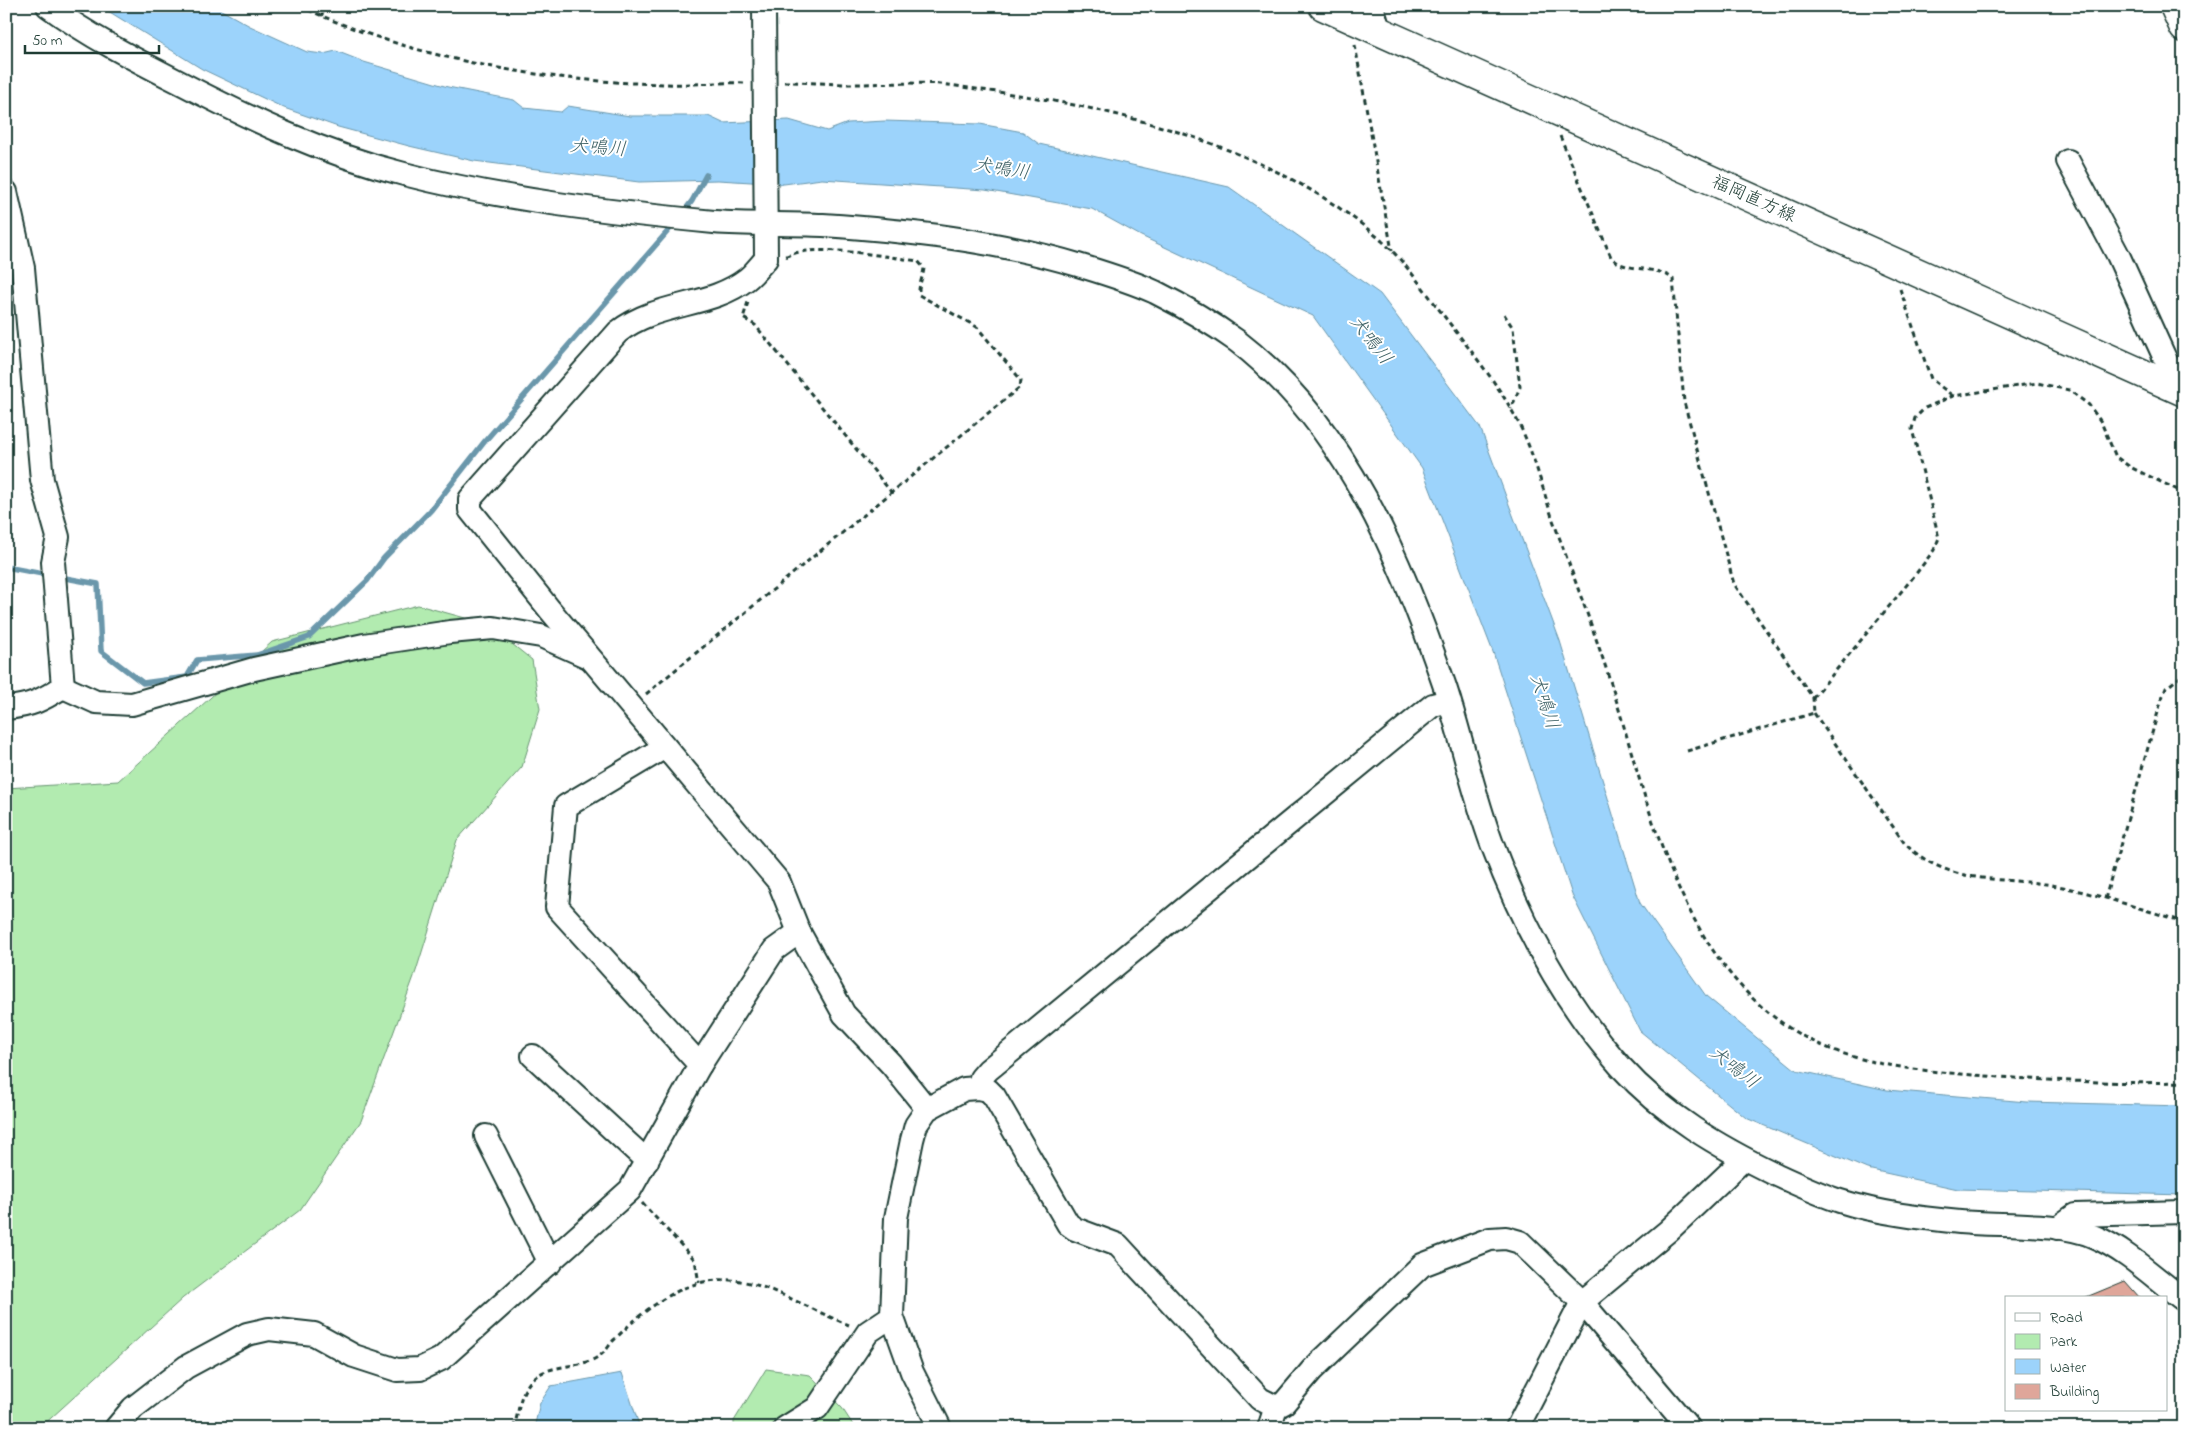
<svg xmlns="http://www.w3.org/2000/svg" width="2190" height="1434" viewBox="0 0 2190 1434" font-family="'Indie Flower','Klee One',sans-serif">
  <rect width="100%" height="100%" fill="#fff"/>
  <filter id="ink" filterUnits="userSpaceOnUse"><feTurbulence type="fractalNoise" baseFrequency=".02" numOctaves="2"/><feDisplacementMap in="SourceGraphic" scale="10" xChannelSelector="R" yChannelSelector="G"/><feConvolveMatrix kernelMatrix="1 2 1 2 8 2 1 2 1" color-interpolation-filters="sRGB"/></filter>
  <g filter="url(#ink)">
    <g fill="#b2ebb0" stroke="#689472">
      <polygon points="418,605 487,624 532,660 540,709 522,767 457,840 416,971 361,1121 300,1210 183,1298 40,1428 6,1428 6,788 118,781 272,642"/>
      <polygon points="766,1369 810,1375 842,1408 855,1428 734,1428 734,1421"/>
    </g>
    <g fill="#9cd3fb" stroke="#6a97ab">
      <polygon points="100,6 214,6 250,26 307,52 323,54 336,51 364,62 448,87 514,100 524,108 561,112 568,106 630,116 708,116 723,123 789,120 827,131 848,123 885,121 980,124 1023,132 1039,144 1048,146 1229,187 1380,294 1480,427 1560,641 1640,903 1706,996 1796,1070 1887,1090 2027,1102 2184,1106 2184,1195 1958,1189 1867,1169 1746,1118 1640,1031 1572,895 1493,652 1422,468 1313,316 1141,236 1092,209 985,190 822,179 784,184 718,180 639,182 474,161 409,146 338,127 284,108 202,69"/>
      <polygon points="622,1373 640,1428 534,1428 540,1403 551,1386"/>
    </g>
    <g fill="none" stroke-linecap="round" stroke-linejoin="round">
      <g stroke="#6a97ab" stroke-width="5.5">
        <polyline points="682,214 692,201 706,175"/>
        <polyline points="6,567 48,575"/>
        <polyline points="60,577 98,584 101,651 143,683 187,677 197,660 257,655 309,637 367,581 384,558 431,510 485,441 675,223"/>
      </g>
    </g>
    <polygon fill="#dfa69a" stroke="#1f3d34" points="2125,1281 2140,1298 2084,1298"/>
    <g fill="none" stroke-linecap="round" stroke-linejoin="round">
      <defs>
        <g id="minor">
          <path d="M48 6C89 36 132 58 177 81 250 119 324 154 404 174 505 200 610 212 714 222 750 225 786 223 823 225 909 231 995 240 1078 265 1104 273 1131 281 1155 292 1183 306 1212 323 1237 341 1346 425 1402 561 1445 687 1462 739 1473 793 1492 844 1522 924 1564 1003 1621 1067 1664 1115 1719 1147 1777 1175 1797 1184 1818 1194 1840 1201 1878 1213 1920 1218 1960 1222 2000 1226 2059 1221 2095 1237 2126 1250 2157 1280 2184 1300"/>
          <path d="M764 6 766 259C760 265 754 274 747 279 710 308 658 301 618 332L470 499V510L550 610 779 882 799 932 844 1014 891 1064 927 1109"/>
          <polyline points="1372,6 1379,30"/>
          <polyline points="2068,161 2118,255 2168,365 2164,383"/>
          <polyline points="6,192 23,268 42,480 58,537 53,562 63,687"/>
          <polyline points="63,687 96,702 132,704 254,669 364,645 450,632 493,628 541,636 588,657"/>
          <path d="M6 708C31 706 42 700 63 687"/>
          <polyline points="665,747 566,806 557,907 700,1065"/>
          <polyline points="533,1056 647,1161"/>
          <polyline points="978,1088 981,1078 988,1070 1433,705 1449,701"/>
          <polyline points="486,1136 550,1263"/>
          <polyline points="2057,1228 2075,1215 2184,1212"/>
          <polyline points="116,1428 133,1408 186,1367 247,1334 269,1329 314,1334 354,1356 397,1370 420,1369 441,1359 630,1190 700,1065 774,950 799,932"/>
          <polyline points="785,1428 817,1408 868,1332 892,1316"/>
          <polyline points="940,1428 912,1372 892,1316 896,1218 912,1140 916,1125 927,1109 964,1089 978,1088 988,1090 994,1096 1068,1224 1075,1229 1118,1245 1260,1399 1276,1407 1284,1403 1312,1370 1422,1265 1490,1239 1506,1238 1520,1242 1582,1302 1689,1428"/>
          <polyline points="1269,1428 1276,1407"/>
          <polyline points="1517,1428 1582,1302 1668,1231 1744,1159"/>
        </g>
        <g id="major">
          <polyline points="1323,6 2184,392"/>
          <polyline points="2174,6 2184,28"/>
        </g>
      </defs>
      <use href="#minor" stroke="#1f3d34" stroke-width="26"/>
      <use href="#major" stroke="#1f3d34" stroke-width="31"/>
      <g stroke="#1f3d34" stroke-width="3" stroke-dasharray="5 4" stroke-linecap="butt">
        <path d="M300 6C412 59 542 82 666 84 692 85 719 82 746 83"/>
        <polyline points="321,16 327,6"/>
        <polyline points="1355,45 1392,251"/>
        <path d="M784 82C807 82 830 84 852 84 881 84 911 82 940 84 959 86 979 90 998 92 1129 110 1281 152 1382 241 1406 263 1425 291 1444 316 1469 349 1498 383 1517 420 1533 450 1542 487 1553 520 1576 584 1601 648 1620 713 1652 822 1685 956 1785 1025 1846 1068 1927 1071 1999 1077 2061 1081 2122 1084 2184 1082"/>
        <path d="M1560 136 1611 257C1626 274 1656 264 1673 279L1684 402 1734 584 1813 698 1814 713 1687 751"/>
        <polyline points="1900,289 1931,379 1953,396"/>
        <polyline points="748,302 743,318 755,325 892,493"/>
        <polyline points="1504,314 1513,328 1520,387 1511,409"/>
        <path d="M646 694 1020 387 1021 380 977 327 919 295C918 285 923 278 924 268L918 261C888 257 810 242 785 257"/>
        <polyline points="1813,698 1915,575 1934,550 1939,538 1912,429 1915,418 1925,408 1953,396 2037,383 2069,390 2089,405 2101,422 2116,457 2130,467 2184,493"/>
        <path d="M1814 713 1905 844C1954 890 2008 874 2067 888 2106 897 2145 910 2184 922"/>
        <polyline points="2105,899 2162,698 2166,688 2184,674"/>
        <polyline points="642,1203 695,1260 699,1283"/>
        <path d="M513 1428C520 1413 517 1398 530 1382 547 1361 584 1371 603 1353 608 1349 610 1343 615 1339 625 1329 635 1319 646 1311 728 1249 769 1293 849 1325"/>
      </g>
      <use href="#minor" stroke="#fff" stroke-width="22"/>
      <use href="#major" stroke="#fff" stroke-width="28"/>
    </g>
  </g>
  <g text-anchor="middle" stroke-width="4" stroke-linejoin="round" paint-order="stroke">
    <g font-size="18" fill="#1f3d34" stroke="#fff">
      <text transform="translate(1754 198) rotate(24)" y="6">福岡直方線</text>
    </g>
    <g font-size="19" font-style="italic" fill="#3e6266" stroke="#fff">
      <text transform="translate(598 146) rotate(4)" y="7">犬鳴川</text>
      <text transform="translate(1002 167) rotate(9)" y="7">犬鳴川</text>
      <text transform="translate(1372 339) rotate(52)" y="7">犬鳴川</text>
      <text transform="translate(1546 701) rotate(72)" y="7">犬鳴川</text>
      <text transform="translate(1735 1066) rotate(38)" y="7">犬鳴川</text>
    </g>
  </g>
  <rect width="2190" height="1434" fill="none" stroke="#fff" stroke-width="25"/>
  <rect x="12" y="12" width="2165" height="1409" fill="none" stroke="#1f3d34" stroke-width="2" filter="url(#ink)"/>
  <rect x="2005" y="1296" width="162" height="115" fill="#ffffff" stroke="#a5b1ae"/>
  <rect x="2015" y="1313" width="25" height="8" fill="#ffffff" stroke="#a5b1ae"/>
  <text x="2050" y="1322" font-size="15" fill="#1f3d34">Road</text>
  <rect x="2015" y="1334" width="25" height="15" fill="#b2ebb0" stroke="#a5b1ae"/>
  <text x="2050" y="1346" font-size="15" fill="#1f3d34">Park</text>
  <rect x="2015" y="1359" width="25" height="15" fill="#9cd3fb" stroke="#a5b1ae"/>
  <text x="2050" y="1372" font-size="15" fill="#1f3d34">Water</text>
  <rect x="2015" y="1384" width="25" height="15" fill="#dfa69a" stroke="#a5b1ae"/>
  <text x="2050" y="1396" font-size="15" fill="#1f3d34">Building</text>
  <path d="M25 45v8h134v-8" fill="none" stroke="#1f3d34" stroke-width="2.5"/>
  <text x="32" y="45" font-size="15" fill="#1f3d34" stroke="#ffffff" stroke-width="4" paint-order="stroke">50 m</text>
</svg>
